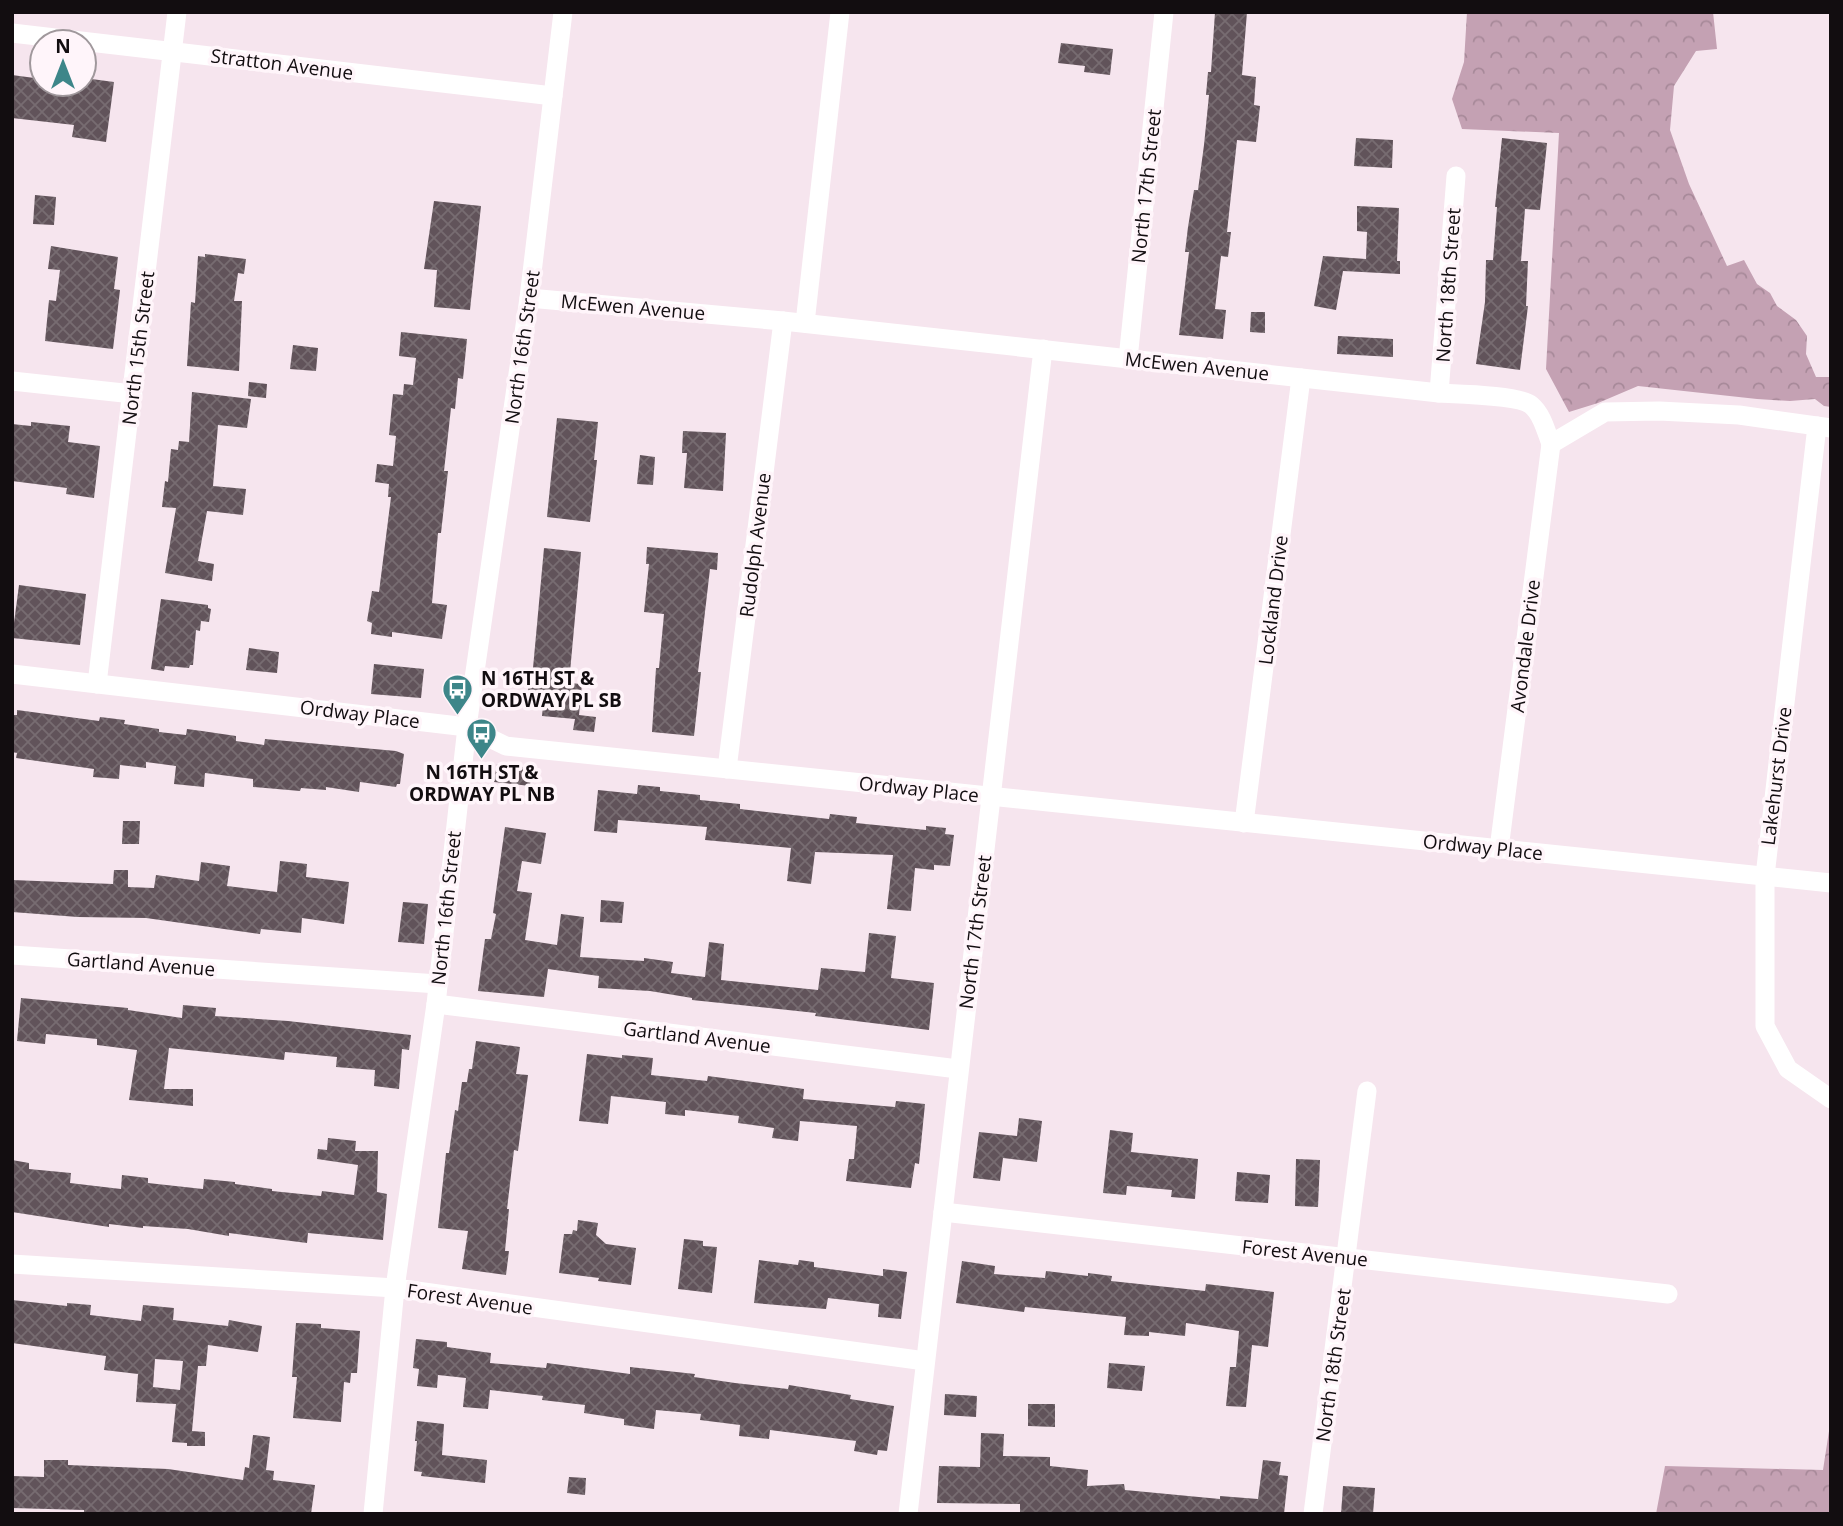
<svg xmlns="http://www.w3.org/2000/svg" width="1843" height="1526" viewBox="0 0 1843 1526" font-family="'Open Sans',sans-serif">
  <defs>
    <pattern id="forest-crowns" width="20" height="18" patternUnits="userSpaceOnUse" patternTransform="scale(1.75)"><rect width="20" height="18" fill="#c4a1b3"/><path d="M2 6a3 3 0 1 1 6 0M12 15a3 3 0 1 1 6 0" fill="none" stroke="#a78999"/></pattern>
    <pattern id="building-cross-hatch" width="8" height="8" patternUnits="userSpaceOnUse" patternTransform="scale(1.75)"><rect width="8" height="8" fill="#61535a"/><path d="M0 0l8 8M0 8l8-8" fill="none" stroke="#776c71"/></pattern>
  </defs>
  <rect width="100%" height="100%" fill="#f6e5ee"/>
  <g fill="url(#forest-crowns)">
    <polygon points="1467,12 1713,12 1717,49 1696,51 1674,86 1670,130 1689,184 1727,266 1744,260 1757,284 1770,293 1777,306 1796,320 1807,336 1806,354 1816,377 1831,377 1831,407 1824,406 1815,399 1790,401 1757,399 1638,386 1598,403 1569,412 1546,369 1559,133 1462,129 1452,99 1464,62"/>
    <polygon points="1831,1418 1831,1514 1656,1514 1665,1466 1823,1470"/>
  </g>
  <g fill="url(#building-cross-hatch)" fill-rule="evenodd">
    <polygon points="1215,12 1247,12 1242,75 1256,77 1254,105 1260,106 1256,142 1237,140 1227,232 1231,232 1228,257 1221,256 1215,309 1226,310 1223,339 1179,335 1189,252 1185,252 1188,227 1194,190 1198,190 1204,145 1209,95 1206,95 1208,72 1211,72"/>
    <polygon points="1061,43 1113,49 1110,75 1084,72 1085,66 1058,63"/>
    <polygon points="12,75 42,79 42,84 84,84 84,78 114,82 106,142 72,137 74,125 12,118"/>
    <polygon points="1356,138 1393,140 1392,168 1354,166"/>
    <polygon points="1502,138 1547,143 1540,210 1525,209 1521,261 1528,261 1526,306 1528,306 1520,370 1476,364 1485,302 1486,260 1493,260 1497,207 1495,207"/>
    <polygon points="35,195 56,197 54,225 33,224"/>
    <polygon points="434,201 481,206 470,310 434,307 437,270 424,269"/>
    <polygon points="1357,206 1399,208 1397,261 1400,261 1400,274 1343,271 1336,310 1314,306 1323,256 1366,259 1367,232 1357,231"/>
    <polygon points="51,246 118,257 114,289 120,290 113,349 45,341 49,300 56,301 60,270 48,269"/>
    <polygon points="205,254 246,259 244,274 238,273 234,301 242,301 239,371 187,366 191,302 195,303 198,256 205,257"/>
    <polygon points="1251,312 1265,312 1265,333 1250,332"/>
    <polygon points="401,332 467,339 463,379 458,378 455,409 451,408 444,471 448,471 441,533 438,533 432,603 447,605 442,639 392,632 392,637 371,634 372,623 367,621 372,591 379,592 391,497 388,497 389,484 375,482 377,464 393,466 396,436 389,435 393,394 403,395 404,384 413,385 416,358 399,356"/>
    <polygon points="1338,336 1393,339 1393,357 1337,354"/>
    <polygon points="293,345 318,348 316,371 290,369"/>
    <polygon points="249,382 267,384 266,398 248,396"/>
    <polygon points="192,392 251,399 247,428 218,425 213,486 246,489 243,515 207,511 198,561 214,564 212,581 165,573 176,508 162,507 165,481 168,482 171,449 178,450 179,441 189,442"/>
    <polygon points="557,418 598,422 594,460 597,460 590,522 547,517"/>
    <polygon points="31,422 70,426 68,442 100,446 94,498 66,494 67,488 12,481 12,424 31,426"/>
    <polygon points="683,431 726,433 723,491 684,488 687,453 682,453"/>
    <polygon points="640,455 655,457 653,485 637,484"/>
    <polygon points="647,547 718,553 717,570 710,569 698,672 701,672 694,736 652,732 656,668 659,668 664,614 644,612 649,564 646,564"/>
    <polygon points="544,548 581,552 569,683 582,684 579,715 596,717 594,732 573,730 575,719 542,716 543,706 527,704 529,679 532,679"/>
    <polygon points="19,585 86,594 80,645 12,638"/>
    <polygon points="161,599 208,605 208,608 211,609 209,622 201,621 200,631 196,630 193,665 190,665 189,668 165,666 164,671 151,669"/>
    <polygon points="249,648 279,652 277,673 246,670"/>
    <polygon points="374,664 424,669 421,698 371,694"/>
    <polygon points="17,710 99,721 100,717 125,720 124,724 159,729 159,732 186,735 187,729 202,731 236,736 236,741 264,745 265,739 396,751 404,754 400,784 397,784 396,787 360,782 359,792 326,787 326,790 301,788 300,791 253,787 253,779 205,773 204,787 174,784 176,766 146,762 146,768 120,765 119,779 93,777 94,769 16,758 17,753 12,752 12,715 17,715"/>
    <polygon points="497,764 532,768 530,786 494,782"/>
    <polygon points="638,785 660,787 660,791 700,795 700,800 740,804 740,809 829,819 830,814 857,817 856,823 926,830 926,826 946,828 945,834 954,835 950,866 934,865 934,870 915,868 911,911 887,909 893,855 815,852 811,884 787,881 791,848 705,840 707,827 618,820 617,833 594,831 598,790 637,794"/>
    <polygon points="123,821 140,821 139,844 122,844"/>
    <polygon points="505,827 546,833 541,864 522,861 517,891 532,893 525,940 557,945 561,914 584,917 580,957 644,961 644,958 673,962 671,973 705,977 709,942 724,944 721,980 818,990 821,968 865,972 869,933 896,936 891,978 934,983 929,1030 815,1016 816,1013 692,1000 692,998 650,991 598,988 599,976 548,969 544,997 478,991 485,939 491,939 496,914 493,913"/>
    <polygon points="280,861 307,864 306,877 349,882 344,924 302,918 301,933 261,929 260,934 146,918 78,917 12,912 12,880 113,884 114,870 128,870 128,887 154,888 156,875 199,881 201,862 230,866 227,886 277,892"/>
    <polygon points="601,900 624,902 622,923 600,922"/>
    <polygon points="403,902 428,904 424,944 398,942"/>
    <polygon points="21,998 128,1008 128,1010 182,1018 183,1005 216,1008 215,1016 288,1021 411,1035 409,1050 402,1049 399,1089 374,1086 375,1070 336,1067 337,1057 285,1052 284,1060 169,1048 164,1089 193,1089 193,1106 129,1100 137,1050 97,1045 97,1039 46,1034 45,1044 17,1041"/>
    <polygon points="476,1041 520,1047 516,1074 528,1075 518,1151 514,1150 507,1209 509,1209 505,1251 509,1251 506,1275 462,1269 468,1231 438,1228 446,1153 449,1153 455,1110 458,1111 462,1082 467,1082 469,1069 472,1069"/>
    <polygon points="587,1054 622,1058 622,1055 653,1058 651,1075 707,1081 708,1076 804,1089 803,1099 895,1107 896,1101 925,1104 919,1164 915,1163 911,1188 846,1181 849,1159 854,1159 857,1126 800,1121 798,1141 772,1138 774,1128 738,1123 739,1116 685,1110 685,1116 665,1114 666,1102 611,1096 608,1124 579,1121"/>
    <polygon points="1019,1118 1042,1121 1037,1162 1003,1158 1000,1181 973,1178 979,1132 1017,1136"/>
    <polygon points="1110,1130 1133,1133 1131,1152 1198,1159 1195,1199 1171,1197 1172,1190 1127,1186 1126,1195 1103,1193"/>
    <polygon points="328,1138 356,1141 355,1151 378,1151 377,1192 387,1194 383,1240 308,1233 307,1243 229,1233 229,1236 188,1229 143,1226 143,1228 109,1224 109,1227 12,1212 12,1160 29,1163 29,1169 71,1173 70,1183 121,1189 122,1175 148,1178 148,1183 203,1189 204,1179 235,1182 235,1184 272,1189 272,1191 321,1196 322,1191 354,1195 358,1165 317,1159 318,1149 327,1150"/>
    <polygon points="1296,1159 1320,1160 1318,1207 1295,1206"/>
    <polygon points="1237,1172 1270,1175 1268,1203 1235,1201"/>
    <polygon points="578,1220 598,1223 596,1235 606,1244 636,1248 631,1285 598,1281 599,1278 559,1273 564,1234 572,1234 573,1230 577,1231"/>
    <polygon points="684,1239 703,1241 703,1246 717,1247 712,1293 678,1289"/>
    <polygon points="759,1260 798,1265 799,1260 814,1262 814,1267 883,1276 883,1269 907,1272 901,1319 878,1317 879,1304 828,1298 826,1309 754,1303"/>
    <polygon points="962,1261 995,1266 994,1274 1045,1278 1046,1271 1088,1276 1088,1273 1112,1276 1111,1281 1205,1291 1206,1284 1274,1292 1268,1347 1252,1345 1246,1407 1226,1406 1230,1367 1236,1367 1239,1331 1186,1323 1185,1336 1149,1332 1149,1336 1124,1335 1126,1317 1025,1307 1024,1312 956,1303"/>
    <path d="M12 1300 67 1306V1303L91 1305 90 1315 141 1321 143 1305 174 1308 173 1320 228 1326 229 1320 262 1326 258 1352 208 1345 206 1366H198L192 1431 205 1432V1446H187V1443L172 1442 176 1404 136 1402 138 1374 104 1370 106 1356 12 1343ZM155 1359 183 1361 180 1390 153 1387Z"/>
    <polygon points="296,1323 321,1324 321,1328 360,1331 357,1373 351,1373 350,1383 344,1382 341,1422 293,1418 297,1377 292,1377"/>
    <polygon points="416,1339 447,1342 447,1347 491,1353 490,1363 546,1368 547,1363 630,1374 630,1367 695,1374 694,1377 735,1383 788,1389 789,1385 851,1395 850,1399 894,1406 887,1451 878,1450 877,1455 854,1451 856,1441 770,1430 769,1439 739,1436 740,1425 700,1420 701,1414 656,1410 654,1429 624,1425 624,1419 584,1413 585,1405 542,1400 543,1396 490,1390 488,1409 463,1407 466,1378 438,1375 437,1388 417,1386 419,1369 413,1368"/>
    <polygon points="1109,1363 1145,1366 1142,1391 1107,1388"/>
    <polygon points="945,1394 977,1396 976,1417 944,1415"/>
    <polygon points="1028,1404 1055,1404 1055,1427 1028,1426"/>
    <polygon points="417,1421 444,1424 442,1455 487,1460 485,1483 421,1476 422,1472 414,1471 417,1441 415,1441"/>
    <polygon points="981,1433 1004,1434 1003,1456 1050,1457 1050,1466 1088,1470 1087,1486 1124,1484 1125,1490 1220,1499 1220,1496 1258,1499 1263,1460 1281,1462 1279,1475 1288,1476 1284,1514 1020,1514 1020,1504 937,1503 939,1466 980,1467"/>
    <polygon points="253,1435 270,1437 266,1470 274,1471 273,1480 315,1485 311,1514 84,1514 84,1510 12,1508 12,1476 44,1477 44,1460 68,1460 68,1465 168,1469 243,1480 245,1467 249,1468"/>
    <polygon points="569,1477 586,1478 585,1495 567,1493"/>
    <polygon points="1343,1486 1375,1488 1373,1514 1341,1514"/>
  </g>
  <g fill="none" stroke-linecap="round" stroke-linejoin="round">
    <g stroke="#fff" stroke-width="19">
      <polyline points="12,33 553,96"/>
      <path d="M529 298 783 321 1439 393C1458 394 1519 395 1531 405 1542 414 1546 431 1551 444L1605 412 1659 411 1739 415 1831 428"/>
      <polyline points="805,323 840,12"/>
      <polyline points="1128,359 1164,12"/>
      <polyline points="12,381 133,394"/>
      <polyline points="1439,393 1456,176"/>
      <polyline points="1817,426 1765,876 1765,1026 1788,1069 1831,1099"/>
      <polyline points="12,674 467,727 506,746 1831,883"/>
      <polyline points="97,684 177,12"/>
      <polyline points="727,769 783,321"/>
      <polyline points="1244,823 1301,378"/>
      <polyline points="1499,849 1551,444"/>
      <polyline points="12,955 438,984"/>
      <polyline points="436,1004 958,1069"/>
      <polyline points="943,1212 1668,1294"/>
      <polyline points="12,1264 395,1288 925,1361"/>
      <polyline points="373,1514 395,1288 436,1004 467,727 529,298 563,12"/>
      <polyline points="908,1514 1043,349"/>
      <polyline points="1313,1514 1367,1091"/>
    </g>
  </g>
  <defs>
    <symbol id="bus-pin" viewBox="-11 -11 22 30"><path d="M0 17L-7.5 6A9.5 9.5 0 1 1 7.5 6Z" fill="#3d8689" stroke="#fff5fa"/><path d="M-5-6H5V4H4V6H2V4H-2V6H-4V4H-5ZM-3.5-4V0h7V-4ZM-3.5 1.2v1.5H-2V1.2ZM2 1.2v1.5H3.5V1.2Z" fill="#fff"/></symbol>
  </defs>
  <g fill-rule="evenodd">
    <use href="#bus-pin" x="440" y="672" width="35" height="47"/>
    <use href="#bus-pin" x="464" y="716" width="35" height="47"/>
  </g>
  <g text-anchor="middle" stroke-width="7" stroke-linejoin="round" paint-order="stroke">
    <g font-size="19" fill="#120d10" stroke="#fff5fa">
      <text transform="translate(282 64) rotate(7)" y="7">Stratton Avenue</text>
      <text transform="translate(1146 186) rotate(-84)" y="7">North 17th Street</text>
      <text transform="translate(1448 285) rotate(-86)" y="7">North 18th Street</text>
      <text transform="translate(633 307) rotate(5)" y="7">McEwen Avenue</text>
      <text transform="translate(522 347) rotate(-82)" y="7">North 16th Street</text>
      <text transform="translate(138 348) rotate(-83)" y="7">North 15th Street</text>
      <text transform="translate(1197 366) rotate(6)" y="7">McEwen Avenue</text>
      <text transform="translate(755 545) rotate(-83)" y="7">Rudolph Avenue</text>
      <text transform="translate(1273 600) rotate(-83)" y="7">Lockland Drive</text>
      <text transform="translate(1525 646) rotate(-83)" y="7">Avondale Drive</text>
      <text transform="translate(360 714) rotate(7)" y="7">Ordway Place</text>
      <text transform="translate(1776 776) rotate(-83)" y="7">Lakehurst Drive</text>
      <text transform="translate(919 789) rotate(6)" y="7">Ordway Place</text>
      <text transform="translate(1483 847) rotate(6)" y="7">Ordway Place</text>
      <text transform="translate(446 908) rotate(-84)" y="7">North 16th Street</text>
      <text transform="translate(975 932) rotate(-83)" y="7">North 17th Street</text>
      <text transform="translate(141 964) rotate(4)" y="7">Gartland Avenue</text>
      <text transform="translate(697 1037) rotate(7)" y="7">Gartland Avenue</text>
      <text transform="translate(1305 1253) rotate(6)" y="7">Forest Avenue</text>
      <text transform="translate(470 1299) rotate(8)" y="7">Forest Avenue</text>
      <text transform="translate(1333 1365) rotate(-82)" y="7">North 18th Street</text>
    </g>
    <g font-size="19" font-weight="bold" fill="#120d10" stroke="#fff5fa" text-anchor="start">
      <text x="481" y="685">N 16TH ST &amp;<tspan x="481" dy="22">ORDWAY PL SB</tspan></text>
      <text x="482" y="779" text-anchor="middle">N 16TH ST &amp;<tspan x="482" dy="22">ORDWAY PL NB</tspan></text>
    </g>
  </g>
  <rect width="1843" height="1526" fill="none" stroke="#120d10" stroke-width="28"/>
  <g transform="translate(63 63)"><circle r="33" fill="#fff5fa" stroke="#a0989c" stroke-width="2"/>
  <path d="M0-5L12 26L0 18L-12 26Z" fill="#3d8689"/>
  <text y="-10" font-size="19" font-weight="bold" text-anchor="middle" fill="#120d10">N</text>
  </g>
</svg>
